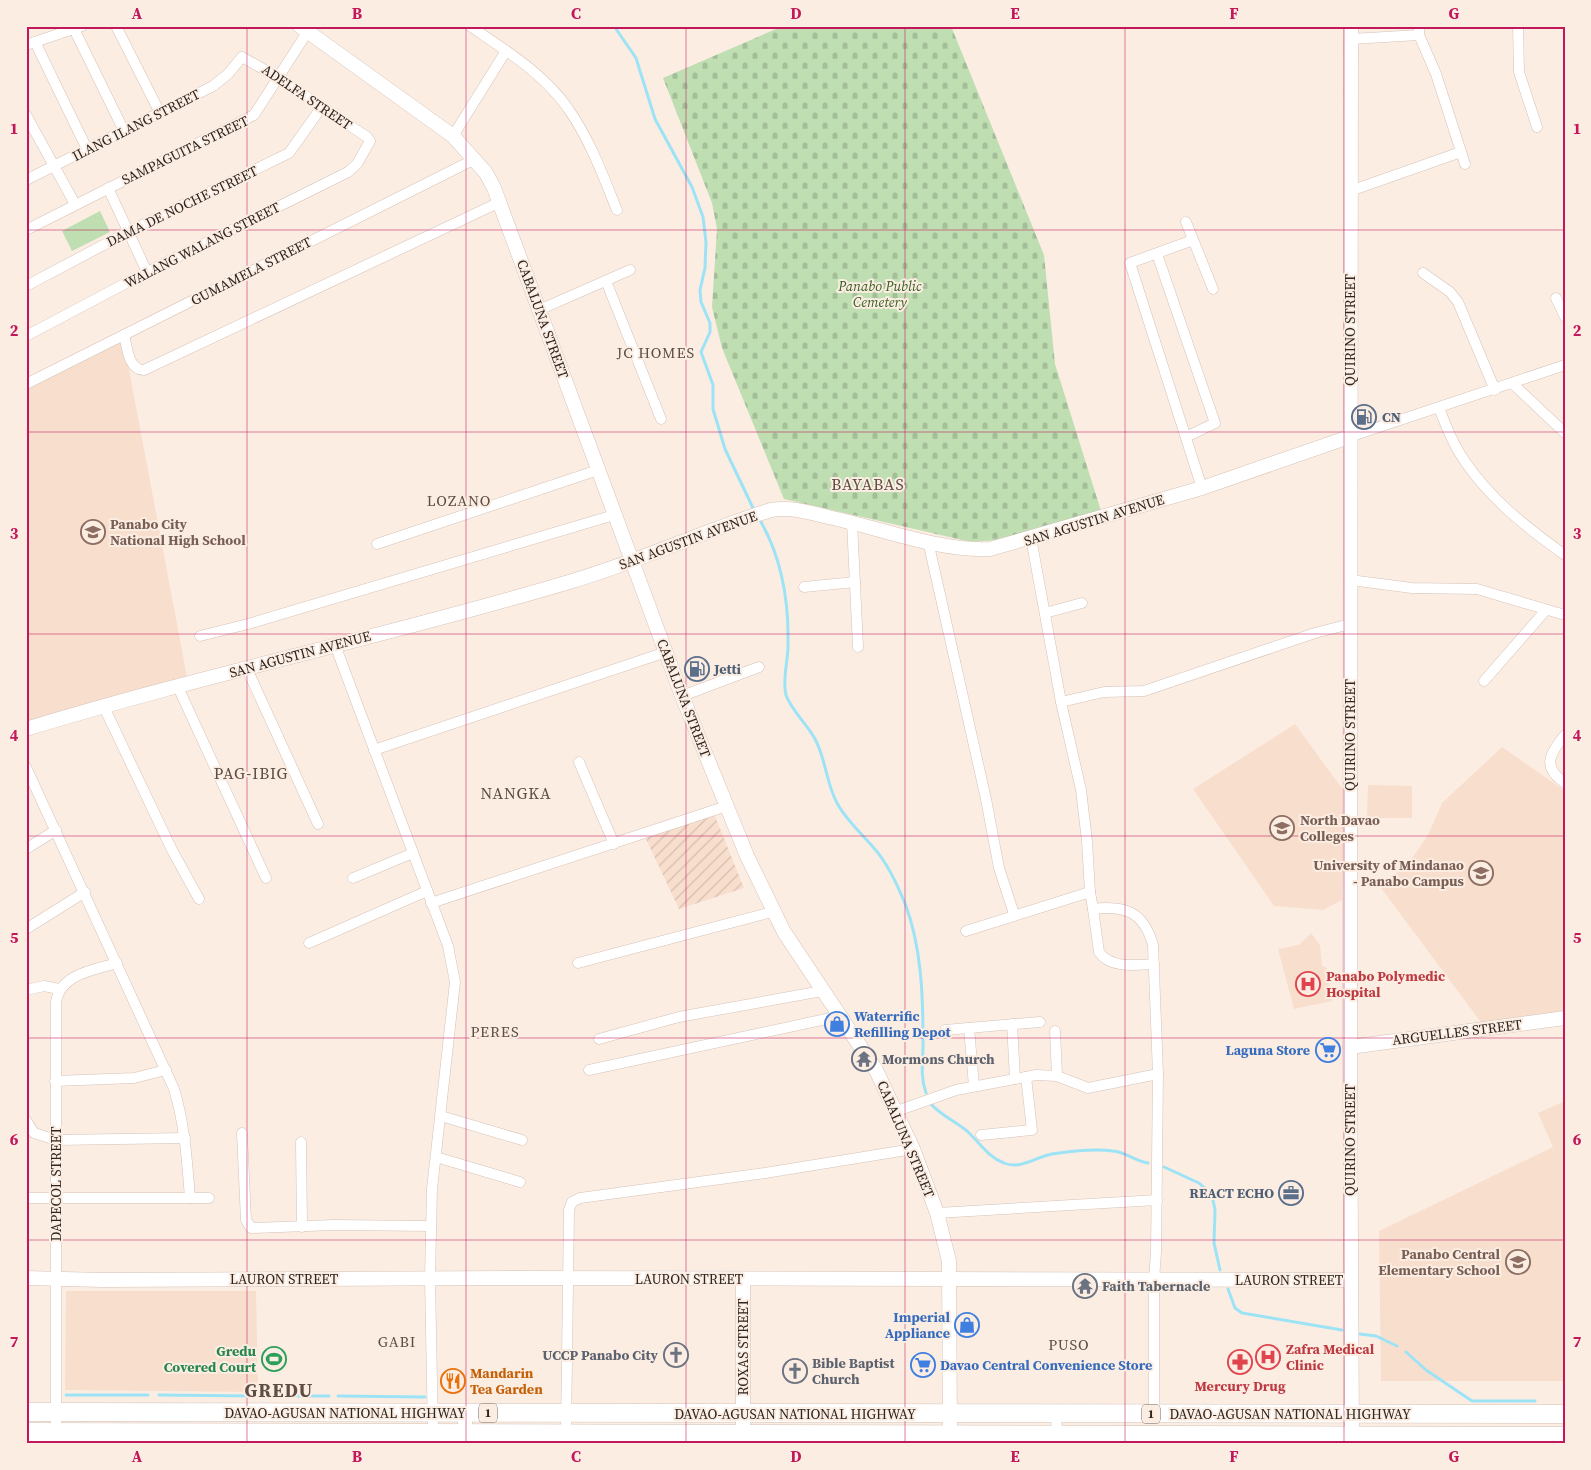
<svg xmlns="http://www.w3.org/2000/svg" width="1591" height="1470" viewBox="0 0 1591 1470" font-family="'Source Serif 4',serif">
  <defs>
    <pattern id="industrial-furrows" width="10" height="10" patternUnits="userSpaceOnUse" patternTransform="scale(1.25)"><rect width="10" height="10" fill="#f8decd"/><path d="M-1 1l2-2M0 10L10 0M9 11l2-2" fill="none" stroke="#d5beb0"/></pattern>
    <pattern id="cemetery-stones" width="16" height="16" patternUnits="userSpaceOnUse" patternTransform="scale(1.25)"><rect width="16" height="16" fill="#bfdeb2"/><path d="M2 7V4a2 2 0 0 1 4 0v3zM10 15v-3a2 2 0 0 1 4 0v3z" fill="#a4be99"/></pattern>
  </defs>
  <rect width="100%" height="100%" fill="#fcede3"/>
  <g fill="#f8decd">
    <polygon points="123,338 187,677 26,723 26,387"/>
    <polygon points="1295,724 1344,791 1342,900 1323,910 1274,906 1193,789"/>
    <polygon points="1502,747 1565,791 1565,1015 1483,1025 1381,888 1413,857 1428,835 1442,803"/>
    <polygon points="1368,785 1412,786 1412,818 1367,818"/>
    <polygon points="1311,933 1320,945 1322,966 1326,967 1332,1001 1294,1009 1278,949 1299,945"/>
    <polygon points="1565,1101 1565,1381 1381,1381 1379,1231 1553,1147 1538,1113"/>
    <polygon points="66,1291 256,1291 258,1392 65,1390"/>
  </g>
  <polygon fill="url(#industrial-furrows)" points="714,814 744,888 679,909 645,837"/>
  <polygon fill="url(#cemetery-stones)" points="783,26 951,26 1044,255 1055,364 1101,511 998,540 971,542 784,499 722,348 712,307 717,229 712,203 663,78"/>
  <polygon fill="#bfdeb2" points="100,211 110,232 72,251 62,231"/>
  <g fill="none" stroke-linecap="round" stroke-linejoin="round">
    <g stroke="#9ce3f6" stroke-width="3">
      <polyline points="614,26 636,58 655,119 692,187 703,217 706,242 705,268 700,290 701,302 710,323 710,332 701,352 713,385 713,409 725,449 753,508"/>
      <path d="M761 522C782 559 789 604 788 646 788 661 782 681 786 695 791 710 807 724 815 739 826 759 826 783 837 803 846 820 861 833 873 847 888 863 898 886 906 906 921 947 923 994 923 1037 924 1057 919 1073 926 1093"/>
      <path d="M930 1103C940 1115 955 1121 967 1131 979 1142 988 1157 1004 1163 1020 1170 1036 1157 1052 1154 1071 1151 1093 1148 1113 1151 1126 1152 1135 1161 1148 1163"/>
      <polyline points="1164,1167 1199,1183 1212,1195 1215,1210 1214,1243 1220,1270"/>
      <polyline points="1228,1289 1235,1308 1242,1313 1342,1330"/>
      <polyline points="1360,1334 1376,1336 1397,1346"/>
      <polyline points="1406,1352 1426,1370 1472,1401 1535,1401"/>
      <polyline points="66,1395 148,1395"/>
      <polyline points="159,1395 260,1396"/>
      <polyline points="271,1396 329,1396"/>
      <polyline points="338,1396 425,1397"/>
    </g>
    <defs>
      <g id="street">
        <polyline points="116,26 160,113"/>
        <path d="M470 26C505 50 545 74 569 110 590 140 603 176 617 210"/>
        <polyline points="1419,26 1419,35 1436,74 1465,164"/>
        <polyline points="1518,26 1519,72 1537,127"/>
        <polyline points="74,29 124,131"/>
        <polyline points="1351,39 1419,35"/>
        <polyline points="35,42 87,149"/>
        <polyline points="26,45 82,26"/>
        <polyline points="26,115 75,204"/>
        <polyline points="453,136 506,51"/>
        <polyline points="26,180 213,86 228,74 242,57 279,78 367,137 370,141 357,164 348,172 147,272 26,336"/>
        <polyline points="108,188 147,272"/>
        <polyline points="1350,191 1461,152"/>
        <polyline points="1186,222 1213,289"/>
        <polyline points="26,230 254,115 308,31"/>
        <polyline points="1193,240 1130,263 1202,488"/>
        <polyline points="1157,254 1215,423 1186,437"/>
        <polyline points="1423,273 1450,292 1458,302 1495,390"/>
        <polyline points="606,281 661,419"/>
        <polyline points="26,286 128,232 289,153 321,108"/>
        <polyline points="1556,298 1565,317"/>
        <polyline points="539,310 630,270"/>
        <path d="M124 335C127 346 128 370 144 370L500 202"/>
        <polyline points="26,384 475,159"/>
        <polyline points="1513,384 1565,433"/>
        <path d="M1439 408C1446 426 1453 444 1464 460 1490 499 1527 528 1565 555"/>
        <polyline points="1349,437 1565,365"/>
        <polyline points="852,522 858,647"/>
        <path d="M1031 538 1061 702 1081 790 1087 841 1090 892 1093 909C1127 905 1144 913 1153 945L1158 1074 1156 1252 1154 1280V1414"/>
        <polyline points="928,541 986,799 999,868 1014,914"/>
        <polyline points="377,544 598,470"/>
        <polyline points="1350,580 1412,588 1477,589 1565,615"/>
        <polyline points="804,587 855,582"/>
        <polyline points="1045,613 1082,603"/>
        <polyline points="200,636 248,624 614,515"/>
        <polyline points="335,645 448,946 455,982 432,1189 430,1278 433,1433"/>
        <polyline points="247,669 318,824"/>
        <polyline points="1484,681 1546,610"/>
        <polyline points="177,685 266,878"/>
        <polyline points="682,696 759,667"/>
        <polyline points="1061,702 1104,692 1144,691 1315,633 1350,624"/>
        <polyline points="103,705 172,850 199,899"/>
        <path d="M1565 735C1550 753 1541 767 1565 783"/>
        <polyline points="374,750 666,652"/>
        <polyline points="579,762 614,844"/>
        <path d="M26 767 174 1089C185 1125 187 1161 190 1198"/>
        <polyline points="26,849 56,830"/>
        <polyline points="353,878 413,853"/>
        <polyline points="431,903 727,806"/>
        <path d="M1093 909 1099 952C1110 969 1137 965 1154 964"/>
        <polyline points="26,929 85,892"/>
        <polyline points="966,931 1090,892"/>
        <polyline points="309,943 427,891"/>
        <polyline points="578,963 772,912"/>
        <polyline points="26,990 44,986 59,989"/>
        <polyline points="1012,1024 1015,1079"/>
        <polyline points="969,1028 974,1086"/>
        <polyline points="945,1030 1040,1022"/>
        <polyline points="1055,1031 1057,1076"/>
        <polyline points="599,1039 679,1017 822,991"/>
        <polyline points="589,1070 840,1016"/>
        <polyline points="55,1081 134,1078 166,1070"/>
        <polyline points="897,1111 956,1090 1036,1075 1057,1076 1088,1088 1158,1074"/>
        <polyline points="441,1116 522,1140"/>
        <polyline points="26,1120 34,1133 56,1140 185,1138"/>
        <polyline points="242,1133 246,1220 251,1228 334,1225 431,1226"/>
        <polyline points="981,1135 1032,1130 1026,1077"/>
        <polyline points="301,1142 302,1227"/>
        <polyline points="436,1157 520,1182"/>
        <polyline points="26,1198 209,1198"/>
        <polyline points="937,1213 1157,1200"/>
        <polyline points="1056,1414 1057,1436 1062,1444"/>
        <polyline points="566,1433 569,1210 572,1202 580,1198 765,1173 913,1149"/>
        <path d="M56 1444V1002C60 974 94 970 117 963"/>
      </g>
      <g id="secondary">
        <polyline points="300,26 453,136 486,173 494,188 682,696 747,856 784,932 876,1070 913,1149 937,1213 949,1261 950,1435"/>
        <polyline points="1351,26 1350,1047 1352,1444"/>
        <path d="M26 729C206 674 389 636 569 582 638 562 703 531 771 510 791 507 809 512 828 517 877 527 941 552 990 549L1202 488 1349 437"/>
        <polyline points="1350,1047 1565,1018"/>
        <polyline points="26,1278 103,1280 524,1278 1351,1280"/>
        <polyline points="465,1413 465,1444"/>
        <polyline points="743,1444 743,1279"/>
      </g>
      <g id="highway">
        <polyline points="26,1412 1565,1414"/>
        <polyline points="26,1432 1565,1436"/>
      </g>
    </defs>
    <use href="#street" stroke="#d5c2b6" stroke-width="11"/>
    <use href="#secondary" stroke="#d5c2b6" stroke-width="15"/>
    <use href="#highway" stroke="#d5c2b6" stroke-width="19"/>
    <use href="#street" stroke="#fff" stroke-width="10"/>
    <use href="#secondary" stroke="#fff" stroke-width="14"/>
    <use href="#highway" stroke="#fff" stroke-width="18"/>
  </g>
  <path fill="none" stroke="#c2185b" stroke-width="1" stroke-opacity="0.55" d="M247 26V1444M466 26V1444M686 26V1444M905 26V1444M1125 26V1444M1344 26V1444M26 230H1565M26 432H1565M26 634H1565M26 836H1565M26 1038H1565M26 1240H1565"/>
  <defs>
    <symbol id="fuel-ring" viewBox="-11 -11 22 22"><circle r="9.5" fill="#fcede3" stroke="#5c6f8a" stroke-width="1.5"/><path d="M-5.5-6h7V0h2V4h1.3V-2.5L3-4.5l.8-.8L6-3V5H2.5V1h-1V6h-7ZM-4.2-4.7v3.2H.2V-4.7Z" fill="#5c6f8a"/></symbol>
    <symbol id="school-ring" viewBox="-11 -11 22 22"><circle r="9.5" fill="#fcede3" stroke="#8d6e63" stroke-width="1.5"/><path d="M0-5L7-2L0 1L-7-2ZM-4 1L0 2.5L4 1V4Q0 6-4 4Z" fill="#8d6e63"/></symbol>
    <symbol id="university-ring" viewBox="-11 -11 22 22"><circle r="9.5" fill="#fcede3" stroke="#8d6e63" stroke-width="1.5"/><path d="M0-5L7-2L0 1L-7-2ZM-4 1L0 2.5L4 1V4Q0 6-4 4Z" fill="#8d6e63"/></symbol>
    <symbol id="hospital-ring" viewBox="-11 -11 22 22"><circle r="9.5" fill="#fcede3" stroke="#e0444e" stroke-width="1.5"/><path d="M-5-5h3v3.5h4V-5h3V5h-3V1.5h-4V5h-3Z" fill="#e0444e"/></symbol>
    <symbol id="shop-ring" viewBox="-11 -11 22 22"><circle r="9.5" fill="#fcede3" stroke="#3f7fe0" stroke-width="1.5"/><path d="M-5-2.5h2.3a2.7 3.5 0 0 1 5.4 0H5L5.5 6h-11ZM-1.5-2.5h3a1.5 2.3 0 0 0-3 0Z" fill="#3f7fe0"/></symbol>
    <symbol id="supermarket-ring" viewBox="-11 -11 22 22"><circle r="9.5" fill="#fcede3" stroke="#3f7fe0" stroke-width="1.5"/><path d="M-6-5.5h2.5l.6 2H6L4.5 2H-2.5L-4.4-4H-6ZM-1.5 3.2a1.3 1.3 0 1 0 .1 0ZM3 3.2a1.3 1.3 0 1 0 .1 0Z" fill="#3f7fe0"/></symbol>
    <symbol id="temple-ring" viewBox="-11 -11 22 22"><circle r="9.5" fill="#fcede3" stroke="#6b7280" stroke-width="1.5"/><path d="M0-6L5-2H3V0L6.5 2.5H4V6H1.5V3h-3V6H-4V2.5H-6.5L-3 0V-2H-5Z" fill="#6b7280"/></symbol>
    <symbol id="office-ring" viewBox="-11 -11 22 22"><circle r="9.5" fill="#fcede3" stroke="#5c6f8a" stroke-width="1.5"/><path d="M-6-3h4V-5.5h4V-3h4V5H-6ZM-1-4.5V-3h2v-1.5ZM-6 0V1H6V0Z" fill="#5c6f8a"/></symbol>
    <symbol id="church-ring" viewBox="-11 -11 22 22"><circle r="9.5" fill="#fcede3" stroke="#6b7280" stroke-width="1.5"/><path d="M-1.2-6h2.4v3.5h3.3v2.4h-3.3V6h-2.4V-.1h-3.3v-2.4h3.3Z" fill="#6b7280"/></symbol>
    <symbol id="stadium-ring" viewBox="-11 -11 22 22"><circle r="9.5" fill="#fcede3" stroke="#2e9e5b" stroke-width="1.5"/><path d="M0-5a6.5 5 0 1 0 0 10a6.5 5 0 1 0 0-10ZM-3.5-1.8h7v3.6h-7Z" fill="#2e9e5b"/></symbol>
    <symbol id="pharmacy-ring" viewBox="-11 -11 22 22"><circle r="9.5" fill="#fcede3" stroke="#e0444e" stroke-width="1.5"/><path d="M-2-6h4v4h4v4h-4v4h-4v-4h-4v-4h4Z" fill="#e0444e"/></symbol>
    <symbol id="restaurant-ring" viewBox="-11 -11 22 22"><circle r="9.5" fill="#fcede3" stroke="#e8710a" stroke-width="1.5"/><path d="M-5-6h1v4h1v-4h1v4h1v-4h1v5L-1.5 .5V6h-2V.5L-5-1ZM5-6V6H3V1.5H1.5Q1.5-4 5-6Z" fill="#e8710a"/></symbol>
  </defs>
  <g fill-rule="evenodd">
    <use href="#fuel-ring" x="1350" y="403" width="28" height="28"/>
    <use href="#school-ring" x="79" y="518" width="28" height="28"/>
    <use href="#fuel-ring" x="683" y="655" width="28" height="28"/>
    <use href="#university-ring" x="1268" y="814" width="28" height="28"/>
    <use href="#university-ring" x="1467" y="859" width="28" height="28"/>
    <use href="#hospital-ring" x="1294" y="970" width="28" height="28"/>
    <use href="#shop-ring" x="823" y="1010" width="28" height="28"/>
    <use href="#supermarket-ring" x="1314" y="1036" width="28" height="28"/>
    <use href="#temple-ring" x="850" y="1045" width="28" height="28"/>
    <use href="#office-ring" x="1277" y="1179" width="28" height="28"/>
    <use href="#school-ring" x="1504" y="1248" width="28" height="28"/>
    <use href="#temple-ring" x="1071" y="1272" width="28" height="28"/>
    <use href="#shop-ring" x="953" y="1311" width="28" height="28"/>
    <use href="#church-ring" x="662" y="1341" width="28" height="28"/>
    <use href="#hospital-ring" x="1254" y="1343" width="28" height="28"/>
    <use href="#stadium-ring" x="260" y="1345" width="28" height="28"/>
    <use href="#pharmacy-ring" x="1226" y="1348" width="28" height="28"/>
    <use href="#supermarket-ring" x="909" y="1351" width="28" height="28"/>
    <use href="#church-ring" x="781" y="1357" width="28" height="28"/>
    <use href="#restaurant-ring" x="439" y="1367" width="28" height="28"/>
  </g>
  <g text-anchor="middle" stroke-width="4" stroke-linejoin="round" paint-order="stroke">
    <g fill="#fcede3" stroke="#6a615a" stroke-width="1">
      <rect x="479" y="1403.5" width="18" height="19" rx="4"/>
      <rect x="1142" y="1404.5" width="18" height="19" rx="4"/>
    </g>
    <g font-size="12" font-weight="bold" fill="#2c2520">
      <text x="488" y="1417">1</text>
      <text x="1151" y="1418">1</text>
    </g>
    <g font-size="14" fill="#2c2520" stroke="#fcede3">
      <text transform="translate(307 97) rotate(34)" y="5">ADELFA STREET</text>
      <text transform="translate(136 125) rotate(-27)" y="5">ILANG ILANG STREET</text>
      <text transform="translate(185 150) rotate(-26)" y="5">SAMPAGUITA STREET</text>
      <text transform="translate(182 206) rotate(-26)" y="5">DAMA DE NOCHE STREET</text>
      <text transform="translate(202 245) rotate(-27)" y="5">WALANG WALANG STREET</text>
      <text transform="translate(251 271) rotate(-27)" y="5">GUMAMELA STREET</text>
      <text transform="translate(543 319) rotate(70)" y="5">CABALUNA STREET</text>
      <text transform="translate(1350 330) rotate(-90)" y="5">QUIRINO STREET</text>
      <text transform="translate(1094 520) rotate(-17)" y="5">SAN AGUSTIN AVENUE</text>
      <text transform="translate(688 540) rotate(-20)" y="5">SAN AGUSTIN AVENUE</text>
      <text transform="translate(300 654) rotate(-15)" y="5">SAN AGUSTIN AVENUE</text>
      <text transform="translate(684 698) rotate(69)" y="5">CABALUNA STREET</text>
      <text transform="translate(1350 735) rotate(-90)" y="5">QUIRINO STREET</text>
      <text transform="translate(1457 1032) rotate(-7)" y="5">ARGUELLES STREET</text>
      <text transform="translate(906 1139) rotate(67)" y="5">CABALUNA STREET</text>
      <text transform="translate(1350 1140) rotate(-90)" y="5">QUIRINO STREET</text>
      <text transform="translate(56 1184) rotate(-90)" y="5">DAPECOL STREET</text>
      <text x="284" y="1284">LAURON STREET</text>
      <text x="689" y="1284">LAURON STREET</text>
      <text x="1289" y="1285">LAURON STREET</text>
      <text transform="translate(743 1347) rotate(-90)" y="5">ROXAS STREET</text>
      <text x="345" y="1418">DAVAO-AGUSAN NATIONAL HIGHWAY</text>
      <text x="795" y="1419">DAVAO-AGUSAN NATIONAL HIGHWAY</text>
      <text x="1290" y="1419">DAVAO-AGUSAN NATIONAL HIGHWAY</text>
    </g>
    <g font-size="14" font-style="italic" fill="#386121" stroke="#fcede3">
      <text x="880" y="291">Panabo Public<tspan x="880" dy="16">Cemetery</tspan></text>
    </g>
    <g font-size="14" font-weight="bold" fill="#4e5e75" stroke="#fcede3" text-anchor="start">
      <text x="1382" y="422">CN</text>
      <text x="714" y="674">Jetti</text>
      <text x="1274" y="1198" text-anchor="end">REACT ECHO</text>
    </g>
    <g font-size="14" font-weight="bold" fill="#785e54" stroke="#fcede3" text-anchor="start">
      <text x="110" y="529">Panabo City<tspan x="110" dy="16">National High School</tspan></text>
      <text x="1300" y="825">North Davao<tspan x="1300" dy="16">Colleges</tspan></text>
      <text x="1464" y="870" text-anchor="end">University of Mindanao<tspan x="1464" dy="16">- Panabo Campus</tspan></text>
      <text x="1500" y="1259" text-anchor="end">Panabo Central<tspan x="1500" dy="16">Elementary School</tspan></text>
    </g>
    <g font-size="14" font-weight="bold" fill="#be3a42" stroke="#fcede3" text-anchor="start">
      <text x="1326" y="981">Panabo Polymedic<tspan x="1326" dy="16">Hospital</tspan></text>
      <text x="1286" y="1354">Zafra Medical<tspan x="1286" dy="16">Clinic</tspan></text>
      <text x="1240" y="1391" text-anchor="middle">Mercury Drug</text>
    </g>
    <g font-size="14" font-weight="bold" fill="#366cbe" stroke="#fcede3" text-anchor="start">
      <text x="854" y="1021">Waterrific<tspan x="854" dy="16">Refilling Depot</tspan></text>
      <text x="1310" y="1055" text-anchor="end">Laguna Store</text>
      <text x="950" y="1322" text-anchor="end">Imperial<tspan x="950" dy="16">Appliance</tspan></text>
      <text x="940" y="1370">Davao Central Convenience Store</text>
    </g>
    <g font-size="14" font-weight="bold" fill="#5b616d" stroke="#fcede3" text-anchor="start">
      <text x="882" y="1064">Mormons Church</text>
      <text x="1102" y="1291">Faith Tabernacle</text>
      <text x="658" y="1360" text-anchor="end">UCCP Panabo City</text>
      <text x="812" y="1368">Bible Baptist<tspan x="812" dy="16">Church</tspan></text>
    </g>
    <g font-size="14" font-weight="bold" fill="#27864d" stroke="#fcede3" text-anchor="end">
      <text x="256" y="1356">Gredu<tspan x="256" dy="16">Covered Court</tspan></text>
    </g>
    <g font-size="14" font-weight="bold" fill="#c56008" stroke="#fcede3" text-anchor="start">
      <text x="470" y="1378">Mandarin<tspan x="470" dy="16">Tea Garden</tspan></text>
    </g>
    <g font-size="15" letter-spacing="1" fill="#5d4d43" stroke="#fcede3">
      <text x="656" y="358">JC HOMES</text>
      <text x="459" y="506">LOZANO</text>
      <text x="495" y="1037">PERES</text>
      <text x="397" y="1347">GABI</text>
      <text x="1069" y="1350">PUSO</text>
    </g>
    <g font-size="16" letter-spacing="1" fill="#5d4d43" stroke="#fcede3">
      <text x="868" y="490">BAYABAS</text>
      <text x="251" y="779">PAG-IBIG</text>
      <text x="516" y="799">NANGKA</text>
    </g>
    <g font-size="19" font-weight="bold" letter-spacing="1" fill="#5d4d43" stroke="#fcede3">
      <text x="279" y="1397">GREDU</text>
    </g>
  </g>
  <rect width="1591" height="1470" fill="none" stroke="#fcede3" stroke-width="55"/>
  <rect x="28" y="28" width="1536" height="1414" fill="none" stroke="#c2185b" stroke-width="2"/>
  <g font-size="16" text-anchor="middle" font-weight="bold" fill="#c2185b">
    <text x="137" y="19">A</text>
    <text x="357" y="19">B</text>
    <text x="576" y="19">C</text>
    <text x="796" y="19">D</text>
    <text x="1015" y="19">E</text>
    <text x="1234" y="19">F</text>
    <text x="1454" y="19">G</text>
    <text x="14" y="134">1</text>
    <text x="1577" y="134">1</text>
    <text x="14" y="336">2</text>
    <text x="1577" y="336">2</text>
    <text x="14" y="539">3</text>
    <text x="1577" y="539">3</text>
    <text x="14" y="741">4</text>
    <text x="1577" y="741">4</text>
    <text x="14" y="943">5</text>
    <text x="1577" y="943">5</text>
    <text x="14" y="1145">6</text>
    <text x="1577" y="1145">6</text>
    <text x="14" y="1347">7</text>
    <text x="1577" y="1347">7</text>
    <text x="137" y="1462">A</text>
    <text x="357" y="1462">B</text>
    <text x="576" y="1462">C</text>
    <text x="796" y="1462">D</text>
    <text x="1015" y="1462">E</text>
    <text x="1234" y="1462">F</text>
    <text x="1454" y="1462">G</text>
  </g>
</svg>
